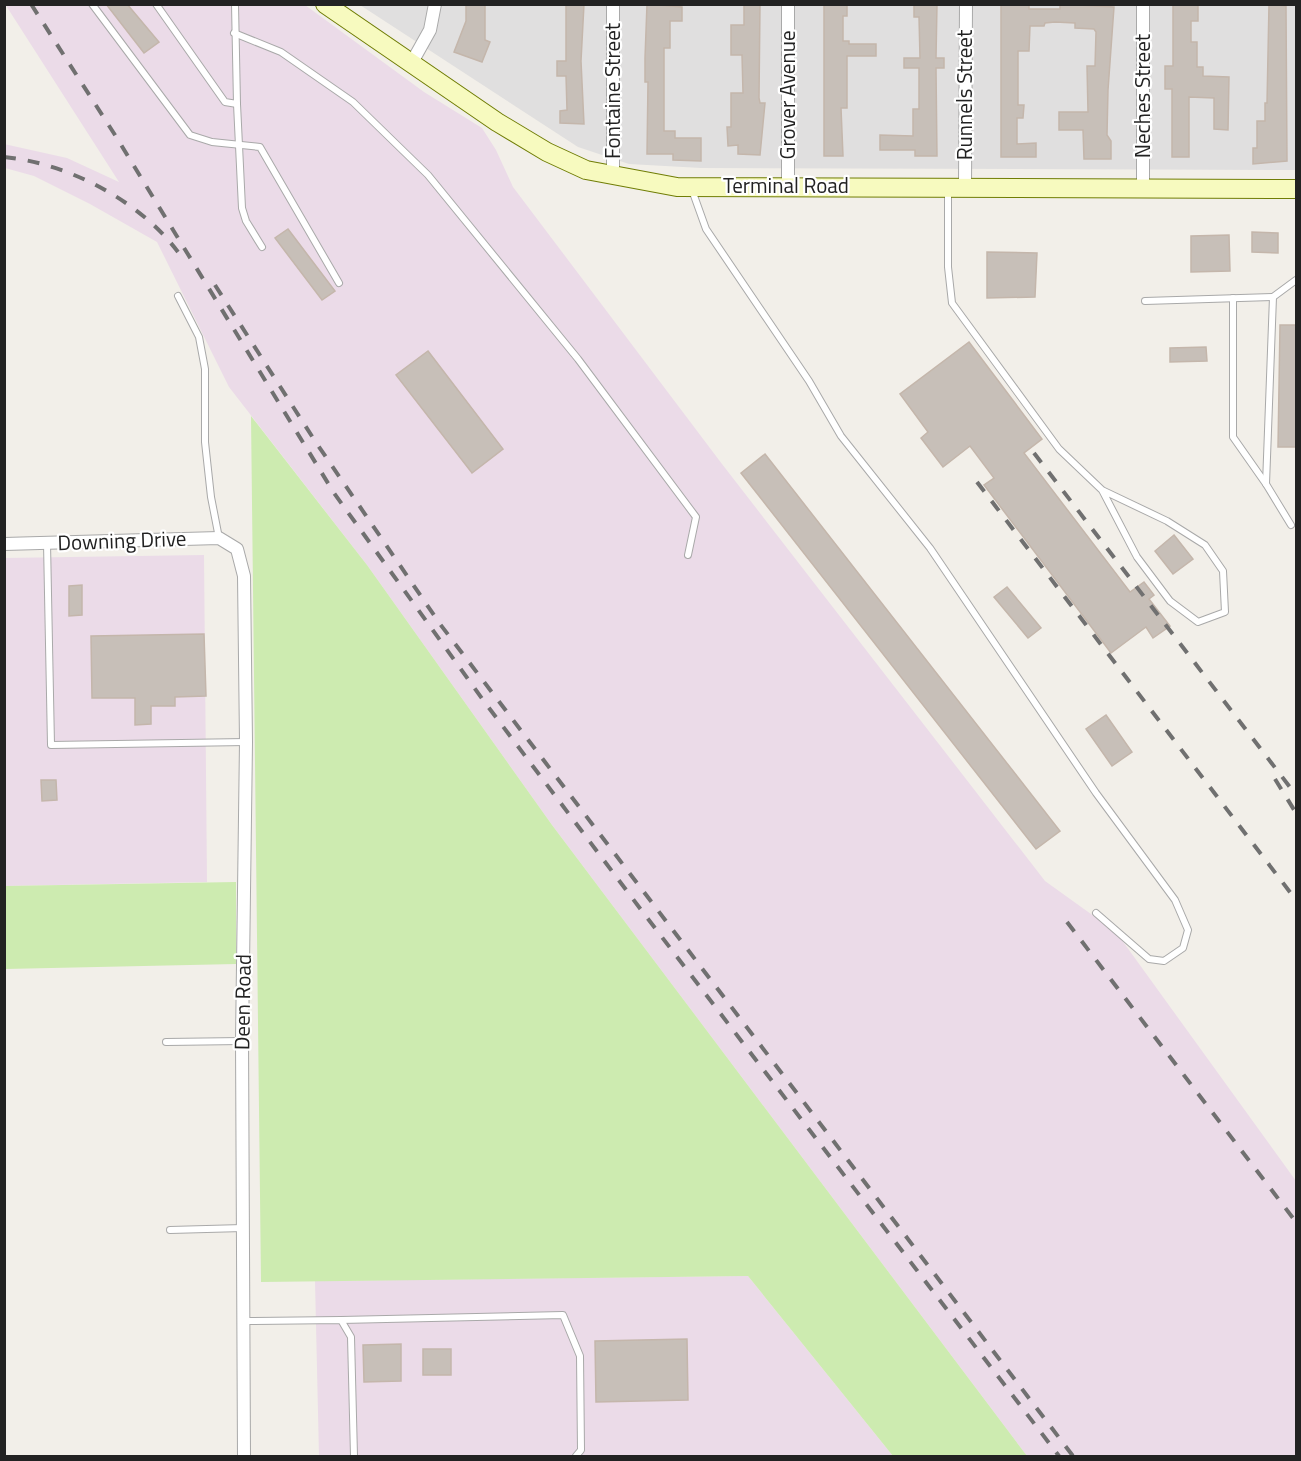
<svg xmlns="http://www.w3.org/2000/svg" width="1301" height="1461" viewBox="0 0 1301 1461" font-family="'Titillium Web',sans-serif">
  <rect width="100%" height="100%" fill="#f2efe9"/>
  <polygon fill="#e0dfdf" points="360,5 1296,5 1296,170 701,168 629,164 578,147"/>
  <g fill="#ebdbe8">
    <polygon points="5,4 305,5 424,92 482,128 496,150 513,187 722,464 1045,881 1116,932 1296,1181 1296,1456 1027,1456 552,825 367,565 229,387 157,242 90,204 34,176 5,168 4,144 67,158 119,182"/>
    <polygon points="204,555 207,882 5,886 4,558"/>
    <polygon points="748,1276 893,1456 319,1456 315,1281"/>
  </g>
  <g fill="#cdebb0">
    <polygon points="251,416 367,565 552,825 1027,1456 893,1456 748,1276 261,1282"/>
    <polygon points="236,882 236,964 5,969 5,886"/>
  </g>
  <g fill="#c7bfb8" stroke="#c4b6ab" stroke-width="1.5">
    <polygon points="106,4 127,4 159,42 144,53"/>
    <polygon points="466,4 485,4 485,40 490,42 482,62 454,52 466,21"/>
    <polygon points="566,4 584,4 581,61 584,124 560,123 560,111 567,110 566,76 557,76 557,61 566,61"/>
    <polygon points="647,4 682,7 682,21 670,21 670,48 664,48 664,131 675,131 675,138 701,138 701,161 673,160 673,154 647,154 648,82 645,82 645,58"/>
    <polygon points="744,4 760,4 759,98 760,103 765,103 760,155 738,154 738,145 728,146 727,127 731,127 731,93 743,93 742,55 731,55 731,25 744,25"/>
    <polygon points="824,4 847,4 847,16 843,16 843,41 849,41 849,44 876,44 876,56 847,56 847,108 841,108 843,156 824,156"/>
    <polygon points="914,4 937,4 936,58 944,58 944,68 936,68 937,156 915,156 915,150 880,150 880,135 913,136 913,109 919,109 919,68 904,68 904,58 920,58 919,17 914,17"/>
    <polygon points="1001,4 1029,4 1029,9 1060,9 1060,4 1114,7 1108,90 1107,135 1111,141 1111,159 1084,159 1083,130 1059,130 1059,112 1088,112 1087,66 1095,66 1096,32 1094,29 1075,28 1075,23 1055,22 1045,23 1044,26 1030,26 1029,51 1018,51 1018,105 1024,105 1023,118 1017,118 1017,144 1036,143 1036,157 1001,157"/>
    <polygon points="1173,4 1198,4 1198,21 1191,21 1191,42 1197,42 1197,67 1203,67 1203,76 1229,77 1228,130 1214,129 1214,98 1189,97 1189,157 1172,157 1172,89 1165,89 1165,66 1173,66"/>
    <polygon points="1269,4 1286,6 1287,161 1253,164 1253,148 1257,148 1257,121 1265,121 1265,103 1267,103"/>
    <polygon points="288,229 335,291 322,300 275,238"/>
    <polygon points="1252,232 1278,233 1278,253 1252,252"/>
    <polygon points="1229,235 1230,271 1191,272 1191,236"/>
    <polygon points="987,252 1037,253 1035,297 987,298"/>
    <polygon points="1280,325 1296,325 1296,447 1278,447"/>
    <polygon points="969,342 1042,439 1024,453 1130,592 1144,582 1154,595 1149,599 1170,626 1153,638 1146,627 1111,653 984,485 994,478 970,446 943,467 921,438 928,432 900,394"/>
    <polygon points="1206,347 1207,361 1170,362 1170,348"/>
    <polygon points="428,351 503,449 472,473 396,375"/>
    <polygon points="765,454 1060,831 1036,849 741,473"/>
    <polygon points="1174,535 1193,559 1173,574 1155,551"/>
    <polygon points="82,585 82,615 69,616 69,586"/>
    <polygon points="1007,587 1041,628 1028,638 994,597"/>
    <polygon points="204,634 206,696 175,697 175,706 151,706 151,724 135,725 135,698 92,698 91,636"/>
    <polygon points="1106,715 1132,752 1112,766 1086,729"/>
    <polygon points="41,780 56,780 57,800 42,801"/>
    <polygon points="687,1339 688,1400 596,1402 595,1341"/>
    <polygon points="401,1344 401,1381 364,1382 363,1345"/>
    <rect x="423" y="1349" width="28" height="26"/>
  </g>
  <g fill="none" stroke-linecap="round" stroke-linejoin="round">
    <defs>
      <g id="lane">
        <polyline points="92,4 190,135 212,142 260,147 339,283"/>
        <polyline points="156,4 225,102 237,104 235,4"/>
        <polyline points="234,33 281,52 353,102 428,175 578,359 696,517 688,555"/>
        <polyline points="237,104 242,208 246,221 262,247"/>
        <polyline points="692,190 706,229 809,381 841,436 930,548 1096,793 1175,900 1188,930 1183,948 1164,961 1149,959 1096,913"/>
        <polyline points="948,190 948,267 952,303 1059,449 1102,490 1167,521 1205,545 1223,571 1225,612 1198,622 1170,601 1137,557 1102,490"/>
        <polyline points="178,296 199,337 205,369 205,442 211,497 219,538"/>
        <polyline points="1233,298 1233,437 1266,484"/>
        <polyline points="1145,301 1273,297"/>
        <polyline points="1291,525 1266,484 1273,297 1296,280"/>
        <polyline points="47,543 51,745 246,742"/>
        <polyline points="166,1042 242,1041"/>
        <polyline points="170,1230 243,1228"/>
        <polyline points="341,1320 563,1315 580,1356 581,1450 576,1456"/>
        <polyline points="244,1321 341,1320 351,1337 354,1456"/>
      </g>
      <g id="street">
        <polyline points="613,4 613,177"/>
        <polyline points="788,4 788,185"/>
        <polyline points="411,64 430,30 435,4"/>
        <polyline points="965,186 966,4"/>
        <polyline points="1143,188 1143,4"/>
        <polyline points="4,544 219,538 237,549 244,576 246,742 242,1041 244,1456"/>
      </g>
      <polyline id="secondary" points="325,4 497,122 547,152 586,170 677,187 1296,189"/>
    </defs>
    <use href="#lane" stroke="#a9a9a9" stroke-width="8"/>
    <use href="#street" stroke="#a9a9a9" stroke-width="14"/>
    <use href="#secondary" stroke="#707d05" stroke-width="20"/>
    <use href="#lane" stroke="#fff" stroke-width="6"/>
    <use href="#street" stroke="#fff" stroke-width="12"/>
    <use href="#secondary" stroke="#f7fabf" stroke-width="18"/>
    <g stroke="#707070" stroke-width="4" stroke-dasharray="12 12" stroke-linecap="butt">
      <polyline points="31,4 115,135 334,493 486,704 645,915 1059,1456"/>
      <path d="M4 157C68 163 140 201 178 252"/>
      <polyline points="215,285 315,441 440,624 1073,1456"/>
      <polyline points="1034,453 1296,795"/>
      <polyline points="977,482 1296,900"/>
      <polyline points="1275,779 1296,813"/>
      <polyline points="1067,922 1296,1222"/>
    </g>
  </g>
  <g text-anchor="middle" stroke-width="4.5" stroke-linejoin="round" paint-order="stroke">
    <g font-size="21" fill="#222" stroke="#fff">
      <text transform="translate(613 91) rotate(-90)" y="7">Fontaine Street</text>
      <text transform="translate(788 95) rotate(-90)" y="7">Grover Avenue</text>
      <text transform="translate(965 95) rotate(-90)" y="7">Runnels Street</text>
      <text transform="translate(1143 96) rotate(-90)" y="7">Neches Street</text>
      <text x="786" y="193">Terminal Road</text>
      <text transform="translate(122 541) rotate(-2)" y="7">Downing Drive</text>
      <text transform="translate(243 1002) rotate(-89)" y="7">Deen Road</text>
    </g>
  </g>
  <rect width="1301" height="1461" fill="none" stroke="#222222" stroke-width="12"/>
</svg>
